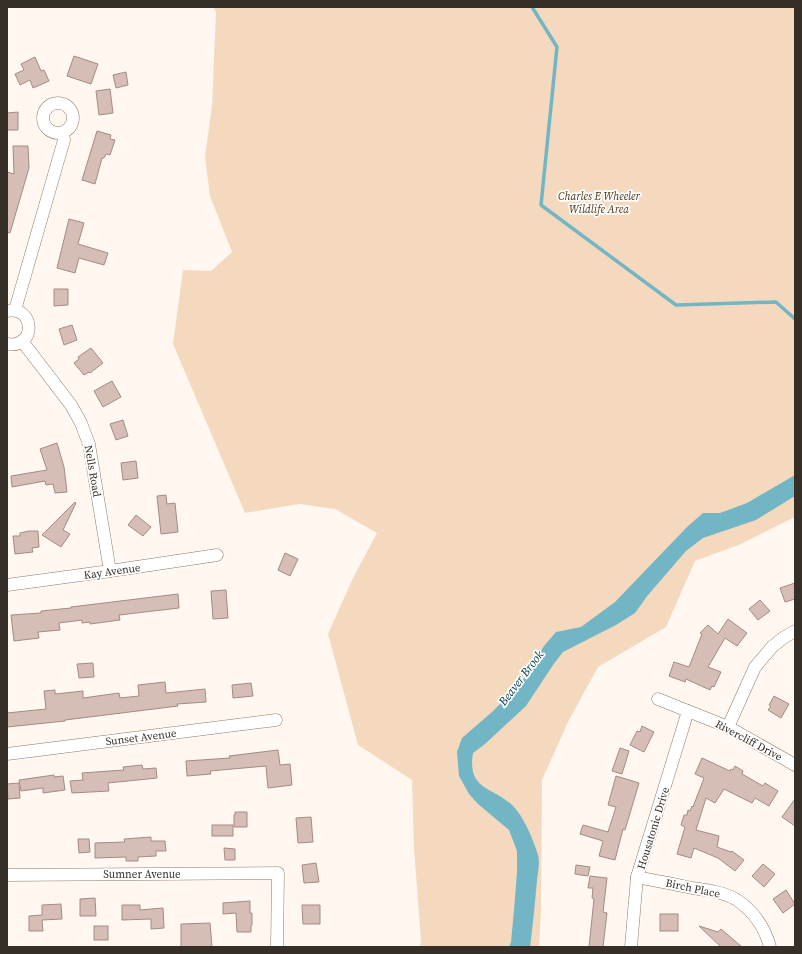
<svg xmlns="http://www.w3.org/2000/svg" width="802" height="954" viewBox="0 0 802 954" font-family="'Source Serif 4',serif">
  <rect width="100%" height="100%" fill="#fff7f0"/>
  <polygon fill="#f5d9be" points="213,7 795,7 795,517 741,544 695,561 666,627 598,667 568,722 542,780 541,912 539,947 420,947 421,941 414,849 412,780 358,745 328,634 353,578 377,533 335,509 299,504 245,513 173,344 183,270 211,271 232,252 210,196 205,157 212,106 216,12"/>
  <path fill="#72b6c5" d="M795 475V496L756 520 703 538 686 551 648 595 635 613 616 625 563 652 553 665 526 706 485 744 473 753C467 791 493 786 513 806 524 817 534 841 538 855 540 862 538 872 537 880 535 902 533 925 530 947H509L511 942 514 910 517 872V851L509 830 478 804 469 794 459 776 457 752 462 738 492 712 521 683 544 646 556 632 581 627 615 602 687 527 703 513H720L747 503Z"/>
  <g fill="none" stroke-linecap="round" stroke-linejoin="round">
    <polyline stroke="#72b6c5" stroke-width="3.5" points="532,7 557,47 541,205 676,305 776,302 795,319"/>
  </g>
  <g fill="#d6beb6" stroke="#a38b84">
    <polygon points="74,56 98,64 91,84 67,76"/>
    <polygon points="35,57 41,71 44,70 49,81 33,88 30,80 20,85 15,74 24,70 21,64"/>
    <polygon points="126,72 128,85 116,88 113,75"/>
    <polygon points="110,89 113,113 99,115 96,91"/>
    <polygon points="18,112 18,130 7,130 7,113"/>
    <polygon points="97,131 111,135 110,139 115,140 110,155 106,154 104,158 102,158 95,184 82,180"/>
    <polygon points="13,146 28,146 29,168 10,233 7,232 7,172 14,174"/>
    <polygon points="69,219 84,223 78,244 108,253 104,265 79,258 75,273 57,268"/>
    <polygon points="54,289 68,289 68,305 54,306"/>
    <polygon points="72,325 77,340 64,345 59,329"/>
    <polygon points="91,348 103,363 90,373 89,372 84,375 74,363 79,359 78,357"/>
    <polygon points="112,381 121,397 103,407 94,391"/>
    <polygon points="123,420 128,436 116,440 110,424"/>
    <polygon points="57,443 64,467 67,492 55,493 53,484 46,485 45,481 12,487 11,476 47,470 40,449"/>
    <polygon points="136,461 138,478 123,480 121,463"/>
    <polygon points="166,495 167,504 175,503 178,532 161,534 157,496"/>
    <polygon points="75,502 76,503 63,530 70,534 61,547 42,535"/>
    <polygon points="136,515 151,527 143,536 128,525"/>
    <polygon points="29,531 38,531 39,547 32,548 33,552 15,554 13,536 20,536 20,533"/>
    <polygon points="285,553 298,559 290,576 278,570"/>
    <polygon points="795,583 795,599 785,602 780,588"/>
    <polygon points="226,590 228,618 213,619 211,591"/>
    <polygon points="178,594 179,608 119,615 120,620 90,624 90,622 82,623 82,620 59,623 60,630 38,632 39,638 14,641 11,615 41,613 41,611 71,608 71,607"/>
    <polygon points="760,600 770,611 758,620 749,609"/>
    <polygon points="728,619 747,633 737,646 725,638 708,667 721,672 714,687 712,686 710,690 686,679 685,682 669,676 674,662 689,667 702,634 700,633 708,625 718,634"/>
    <polygon points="93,663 94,677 79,678 77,664"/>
    <polygon points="165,682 166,693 205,689 206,702 177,704 178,706 65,720 65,721 7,727 7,713 46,709 44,691 55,690 55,694 83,691 83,698 119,693 120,698 139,696 138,685"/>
    <polygon points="251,683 253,696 233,698 232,685"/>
    <polygon points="774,696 789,704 781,718 768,710 771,706 769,705"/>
    <polygon points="642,726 654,732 644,752 630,745 637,731 640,732"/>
    <polygon points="620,748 629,751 622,774 612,771"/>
    <polygon points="278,750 280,765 290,764 292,785 268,788 266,766 210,771 211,774 187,776 186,761 230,758 229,756"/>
    <polygon points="702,758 730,771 731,769 733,770 735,766 743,771 742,774 763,786 765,783 778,791 769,806 755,798 752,803 724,789 715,803 706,798 696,830 719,836 717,847 731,852 732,851 744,860 735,871 718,858 694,848 691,858 677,854 685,827 681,825 684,815 687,815 688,810 690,811 692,806 693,807 704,778 695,774"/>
    <polygon points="142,765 143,769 156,768 157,778 108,783 109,791 72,793 70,781 83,780 82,773 124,770 123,767"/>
    <polygon points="54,775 54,777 63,776 65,790 43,793 43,788 21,791 19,780"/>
    <polygon points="616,776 639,783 625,830 623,829 615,860 599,856 603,841 580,834 583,825 608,832 616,807 608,805"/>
    <polygon points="19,783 20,798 8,799 7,784"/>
    <polygon points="795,799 795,826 782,817"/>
    <polygon points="235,812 247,812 247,827 234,827 234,815 235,815"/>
    <polygon points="311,817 313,842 298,843 296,818"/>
    <rect x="212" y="825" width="21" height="11"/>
    <polygon points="151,837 151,841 165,841 166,851 156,851 156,856 138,857 138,861 126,861 126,857 95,858 95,843 125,842 124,839"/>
    <polygon points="78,839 89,839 90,852 79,853"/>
    <polygon points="224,848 235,849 235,860 225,860"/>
    <polygon points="316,863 319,882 304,883 302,865"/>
    <polygon points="763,864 775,874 764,887 752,876"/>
    <polygon points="576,865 590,867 588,876 575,874"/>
    <polygon points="590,876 607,878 603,912 607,913 603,947 589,947 594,899 592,898 593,888 588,888"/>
    <polygon points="786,890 795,904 783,913 773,899"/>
    <polygon points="95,898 96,916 80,916 80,899"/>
    <polygon points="250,901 250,913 252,913 252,925 251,926 251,932 237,932 236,913 223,914 223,903"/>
    <polygon points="61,904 62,919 42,920 43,931 29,931 29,916 42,915 42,905"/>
    <polygon points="122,905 140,905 140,910 163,908 164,928 151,929 151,919 122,920"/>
    <polygon points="302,905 320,905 320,924 303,924"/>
    <rect x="660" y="914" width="18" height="17"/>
    <polygon points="210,923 212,947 181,947 181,924"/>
    <rect x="94" y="926" width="14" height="14"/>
    <polygon points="699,926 718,932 721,929 742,947 721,947"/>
  </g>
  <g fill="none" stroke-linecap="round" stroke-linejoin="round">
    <defs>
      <g id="street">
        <circle cx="58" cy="118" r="15"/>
        <polyline points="15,310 64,140 63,133"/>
        <path d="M7 311C35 305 37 349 7 344"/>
        <polyline points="22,341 71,405 81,423 89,444 110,571"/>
        <polyline points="7,585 110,571 217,555"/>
        <polyline points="658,699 728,727 795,765"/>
        <polyline points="728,727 755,667 772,647 783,638 795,631"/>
        <polyline points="7,754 276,720"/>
        <polyline points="7,875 278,873 277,947"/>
        <path d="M637 877C656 881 674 884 692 888 707 890 724 892 737 900 753 911 765 928 770 947"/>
        <polyline points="631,947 637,877 688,711"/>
      </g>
    </defs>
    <use href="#street" stroke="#8b7b6b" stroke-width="13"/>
    <use href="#street" stroke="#fff" stroke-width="12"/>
  </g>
  <g text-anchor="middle" stroke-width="3.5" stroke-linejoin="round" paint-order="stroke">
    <g font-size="11" font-style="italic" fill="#503414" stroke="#fff">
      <text x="599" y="200">Charles E Wheeler<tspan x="599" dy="13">Wildlife Area</tspan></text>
    </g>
    <g font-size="11" fill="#362f28" stroke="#fff">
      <text transform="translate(93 471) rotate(80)" y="4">Nells Road</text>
      <text transform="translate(112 571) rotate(-8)" y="4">Kay Avenue</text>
      <text transform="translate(141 737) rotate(-7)" y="4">Sunset Avenue</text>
      <text transform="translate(749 740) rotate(28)" y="4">Rivercliff Drive</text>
      <text transform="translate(653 828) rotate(-73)" y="4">Housatonic Drive</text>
      <text x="142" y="878">Sumner Avenue</text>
      <text transform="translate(693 888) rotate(12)" y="4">Birch Place</text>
    </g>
    <g font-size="12" font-style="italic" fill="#00404b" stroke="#fff">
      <text transform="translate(521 678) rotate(-53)" y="4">Beaver Brook</text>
    </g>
  </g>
  <rect width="802" height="954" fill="none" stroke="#362f28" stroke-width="16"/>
</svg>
